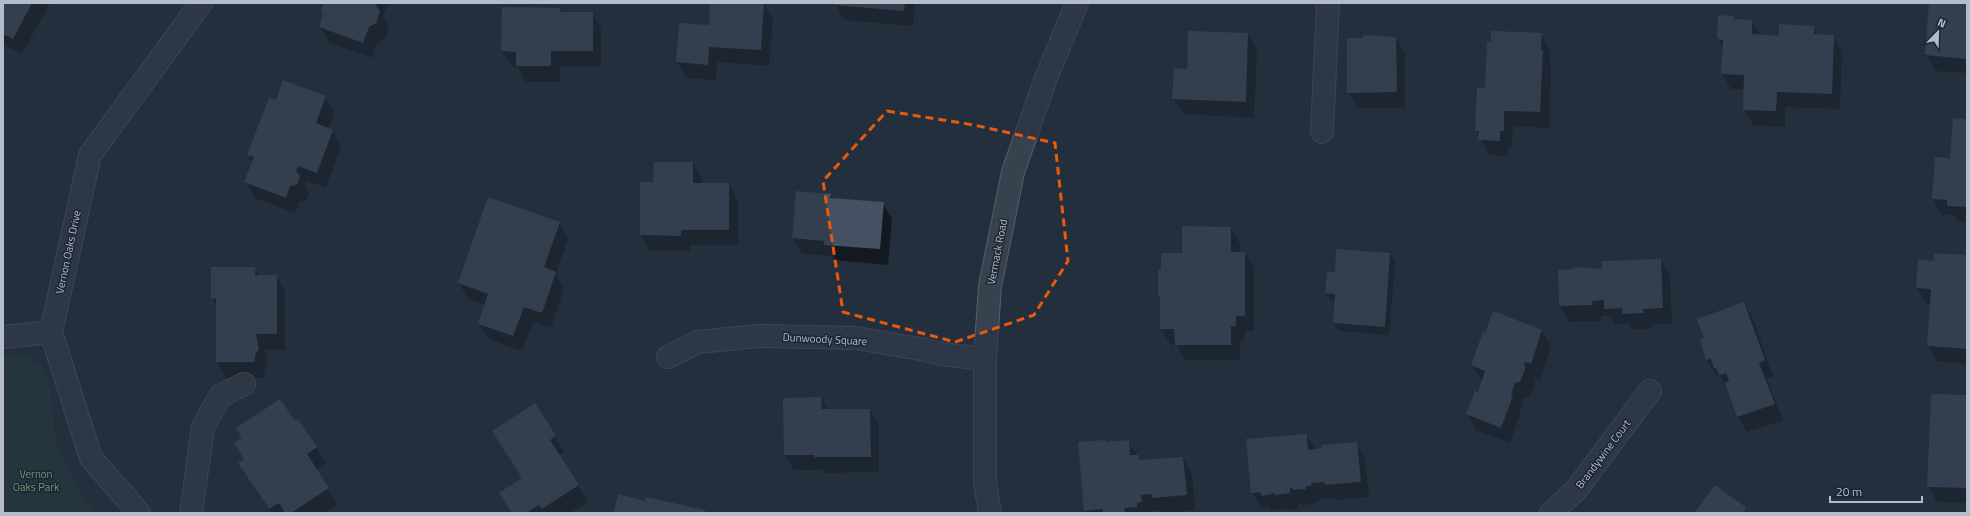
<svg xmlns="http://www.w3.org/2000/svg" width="1970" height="516" viewBox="0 0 1970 516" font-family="'Titillium Web',sans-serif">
  <rect width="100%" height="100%" fill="#242f3e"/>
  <polygon fill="#263c3f" points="21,353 41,364 48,376 57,448 84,498 95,513 3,513 3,356"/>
  <g fill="#0007">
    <polygon points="3,3 50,3 22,54 3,44"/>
    <polygon points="322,3 388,3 383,17 389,27 385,39 377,43 372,58 329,42 320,27 324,15 325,4"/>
    <polygon points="711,3 763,3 773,19 769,66 717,62 716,80 686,78 677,62 710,26"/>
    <polygon points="835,3 915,3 913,26 844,20"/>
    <polygon points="1930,3 1967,3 1967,73 1935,71 1926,55"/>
    <polygon points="503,8 560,9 562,13 592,13 601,29 601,67 560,66 560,82 526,82 518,67 512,67 502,51"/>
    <polygon points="1734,16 1736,20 1752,21 1760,36 1780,37 1814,27 1818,35 1833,36 1842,52 1840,109 1785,107 1785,127 1753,125 1744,110 1744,90 1731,89 1722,74 1723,48 1718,39"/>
    <polygon points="1248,34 1257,50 1254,118 1183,114 1173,99 1188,70"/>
    <polygon points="1541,34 1550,50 1550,64 1551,67 1549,128 1513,126 1512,147 1509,146 1508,156 1489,155 1476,130 1486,89"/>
    <polygon points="1396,38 1405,54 1405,108 1358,108 1348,92"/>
    <polygon points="325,97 334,113 328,129 332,130 341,146 326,188 307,181 305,186 309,192 306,201 299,202 295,213 255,198 246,182 253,163 248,155 276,101"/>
    <polygon points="1967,120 1967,222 1957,221 1953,215 1942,215 1933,199"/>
    <polygon points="693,163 702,179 702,184 729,184 738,200 738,245 690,245 690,251 650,251 641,235 641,183 654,183"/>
    <polygon points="830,195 832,199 883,203 892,219 888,265 834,260 832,256 802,254 793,238"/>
    <polygon points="559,223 568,239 556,274 564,289 551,328 533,322 522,351 488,339 479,324 485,305 468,299 459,283"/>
    <polygon points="1231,228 1240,244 1240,253 1245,253 1254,268 1254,331 1245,331 1244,341 1240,341 1240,360 1185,360 1176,344 1171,345 1161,329 1159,271 1162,271 1183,254"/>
    <polygon points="1390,254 1395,262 1389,335 1339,331 1334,323 1336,301 1331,301 1326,293 1336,273"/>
    <polygon points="1967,257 1967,364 1937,361 1928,345 1931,304 1926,304 1917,288 1934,262"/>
    <polygon points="1661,260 1670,276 1672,324 1652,324 1652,329 1632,329 1629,324 1615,324 1610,316 1601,316 1601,321 1569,322 1560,306 1559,271 1603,270"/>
    <polygon points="255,268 259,276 276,276 285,292 285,350 265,349 267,360 264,378 226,378 217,362 217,306 212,298"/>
    <polygon points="1744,303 1753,319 1773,376 1767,379 1783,420 1747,432 1738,417 1729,390 1719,375 1716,375 1707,360 1705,339"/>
    <polygon points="1542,331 1551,347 1540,380 1534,377 1535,383 1530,396 1527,398 1524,398 1520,410 1521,412 1510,443 1476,430 1467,414 1482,381 1472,365"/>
    <polygon points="1967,396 1967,503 1937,502 1928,486"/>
    <polygon points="821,398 828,410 870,410 879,426 879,472 824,473 823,470 794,470 785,455"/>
    <polygon points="535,405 564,452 559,455 588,502 570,513 513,513 523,479"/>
    <polygon points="298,420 326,463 316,469 337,504 324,513 271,513 239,464"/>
    <polygon points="1307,435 1316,450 1356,443 1365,459 1369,497 1335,500 1333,498 1319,499 1320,501 1314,502 1315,504 1303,505 1302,503 1298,503 1298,509 1286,510 1285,508 1271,511 1269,507 1261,508 1252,492"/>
    <polygon points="1128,441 1141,461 1183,458 1192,473 1195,510 1164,513 1160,510 1149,511 1150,513 1086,513 1085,511 1106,443"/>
    <polygon points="1746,509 1749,513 1696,513"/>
  </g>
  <g fill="#455162">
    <polygon points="3,3 32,3 13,39 3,34"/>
    <polygon points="324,3 374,3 380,11 376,23 369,27 363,43 319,27 323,15 321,11"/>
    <polygon points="710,3 764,3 761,50 709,47 708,65 676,62 679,23 709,25"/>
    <polygon points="834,3 905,3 904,11 834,5"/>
    <polygon points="1929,3 1967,3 1967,59 1925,55"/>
    <polygon points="502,7 560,8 560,12 593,12 593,51 551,51 551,66 516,66 516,52 501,51"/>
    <polygon points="1718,15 1734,16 1734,19 1752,20 1752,34 1779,36 1779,24 1814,26 1814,34 1834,35 1832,94 1777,92 1776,111 1743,110 1744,75 1721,74 1723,40 1717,39"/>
    <polygon points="1188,31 1248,33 1246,102 1172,99 1174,68 1187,69"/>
    <polygon points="1491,31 1542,33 1541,50 1543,50 1540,112 1504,111 1504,131 1500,131 1500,141 1478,140 1479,131 1475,131 1477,88 1485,88 1487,42 1491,42"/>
    <polygon points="1363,35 1396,37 1397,92 1347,93 1347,38 1363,38"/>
    <polygon points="283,80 326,96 316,123 333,130 317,173 298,166 296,171 300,176 297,185 290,186 286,198 244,182 254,157 247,155 269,98 276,100"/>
    <polygon points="1953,118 1967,119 1967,207 1947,206 1947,200 1932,199 1935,157 1950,158"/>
    <polygon points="654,162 693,162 693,183 729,183 729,230 681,230 681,236 640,235 640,182 653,182"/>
    <polygon points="796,191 831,194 830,198 884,202 880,249 824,245 824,241 792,238"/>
    <polygon points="488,197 560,222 544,267 556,272 542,313 524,307 513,336 478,324 488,294 458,283"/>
    <polygon points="1182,226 1231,227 1231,252 1245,252 1245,316 1236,316 1236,326 1231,326 1231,345 1175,345 1174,329 1160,329 1160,296 1158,296 1158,270 1161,270 1161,253 1182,253"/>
    <polygon points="1336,249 1390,253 1385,327 1333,323 1335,294 1325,293 1327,272 1335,272"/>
    <polygon points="1934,253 1967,255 1967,349 1927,346 1931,289 1916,288 1918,259 1933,261"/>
    <polygon points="1661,259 1663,308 1643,309 1644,313 1622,314 1622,308 1604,309 1604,300 1592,301 1593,305 1559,306 1558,270 1575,269 1575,267 1602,269 1602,261"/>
    <polygon points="211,267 256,267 255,275 277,275 277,334 256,334 259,349 255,355 255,362 216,362 216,298 211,299"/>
    <polygon points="1744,302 1765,360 1759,363 1775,404 1737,417 1725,383 1729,381 1726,373 1719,375 1716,368 1714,369 1711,359 1706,360 1700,340 1704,338 1697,319"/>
    <polygon points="1493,311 1542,330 1531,364 1525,362 1524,366 1526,366 1521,380 1518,383 1515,382 1511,395 1513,396 1501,428 1466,414 1475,391 1478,392 1485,371 1471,365 1483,332 1485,333"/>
    <polygon points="1931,394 1967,395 1967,488 1927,487"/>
    <polygon points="821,397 822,409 870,409 871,457 814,457 814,455 784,455 783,398"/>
    <polygon points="280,399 295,421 298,419 317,447 307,454 329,488 291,513 285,513 279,503 269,509 238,463 244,459 234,443 242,438 236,428"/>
    <polygon points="535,403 556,436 550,440 579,485 542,509 539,505 526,513 512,513 499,493 522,478 492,431"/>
    <polygon points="1307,434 1308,450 1322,448 1322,445 1357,442 1361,482 1325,485 1324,482 1311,483 1311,486 1306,486 1306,489 1293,490 1292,487 1290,488 1290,493 1275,495 1275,493 1261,496 1261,492 1251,493 1246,439"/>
    <polygon points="1105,440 1106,442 1129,440 1130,455 1139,455 1139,460 1183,457 1187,495 1152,498 1152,494 1141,495 1142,502 1137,503 1137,507 1124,508 1125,512 1103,513 1102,509 1084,511 1078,442"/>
    <polygon points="1715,485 1747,508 1743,513 1694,513"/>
    <polygon points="618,494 645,501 646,497 705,510 705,513 614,513"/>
  </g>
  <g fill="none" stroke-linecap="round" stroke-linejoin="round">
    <defs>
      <g id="minor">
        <polyline points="1322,132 1328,3"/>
        <polyline points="3,337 51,332"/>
        <polyline points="668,357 698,342 758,336 856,338 926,350 941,354 985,359"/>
        <polyline points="139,513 91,458 51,332 90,155 201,3"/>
        <polyline points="191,513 203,427 220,396 244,384"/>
        <polyline points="990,513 985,483 985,359 990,286 1013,172 1046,78 1077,3"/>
        <polyline points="1551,513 1576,490 1650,391"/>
      </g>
    </defs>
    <use href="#minor" stroke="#565f6c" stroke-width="24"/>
    <use href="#minor" stroke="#38414e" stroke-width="22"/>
  </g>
  <path d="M0 0H1970V516H0ZM887 111 974 125 1055 143 1068 261 1034 315 955 342 843 312 823 181Z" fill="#242f3e" fill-opacity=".55" fill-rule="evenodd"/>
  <path fill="none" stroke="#e8590c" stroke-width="3" stroke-dasharray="8 5" stroke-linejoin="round" d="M887 111 974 125 1055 143 1068 261 1034 315 955 342 843 312 823 181Z"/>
  <g text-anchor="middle" stroke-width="3" stroke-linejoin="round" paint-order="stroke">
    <g font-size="11" fill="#b4bcc9" stroke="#1d2633">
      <text transform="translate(68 252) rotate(-78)" y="4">Vernon Oaks Drive</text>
      <text transform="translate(997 252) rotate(-79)" y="4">Vermack Road</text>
      <text transform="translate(825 339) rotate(3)" y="4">Dunwoody Square</text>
      <text transform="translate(1603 454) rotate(-53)" y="4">Brandywine Court</text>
    </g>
    <g font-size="11" fill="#6b9a76" stroke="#1d2633">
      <text x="36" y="478">Vernon<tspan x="36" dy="13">Oaks Park</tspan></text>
    </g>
  </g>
  <rect width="1970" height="516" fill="none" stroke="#b4bcc9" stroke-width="8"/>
  <g transform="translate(1938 32) rotate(23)" stroke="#1d2633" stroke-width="3" paint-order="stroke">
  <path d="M0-3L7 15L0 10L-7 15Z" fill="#b4bcc9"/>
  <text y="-6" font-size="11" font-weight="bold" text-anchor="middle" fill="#b4bcc9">N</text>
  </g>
  <path d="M1830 496v6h92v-6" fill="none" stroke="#b4bcc9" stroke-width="2"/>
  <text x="1836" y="496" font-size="12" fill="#b4bcc9" stroke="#1d2633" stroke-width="3" paint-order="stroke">20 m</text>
</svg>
